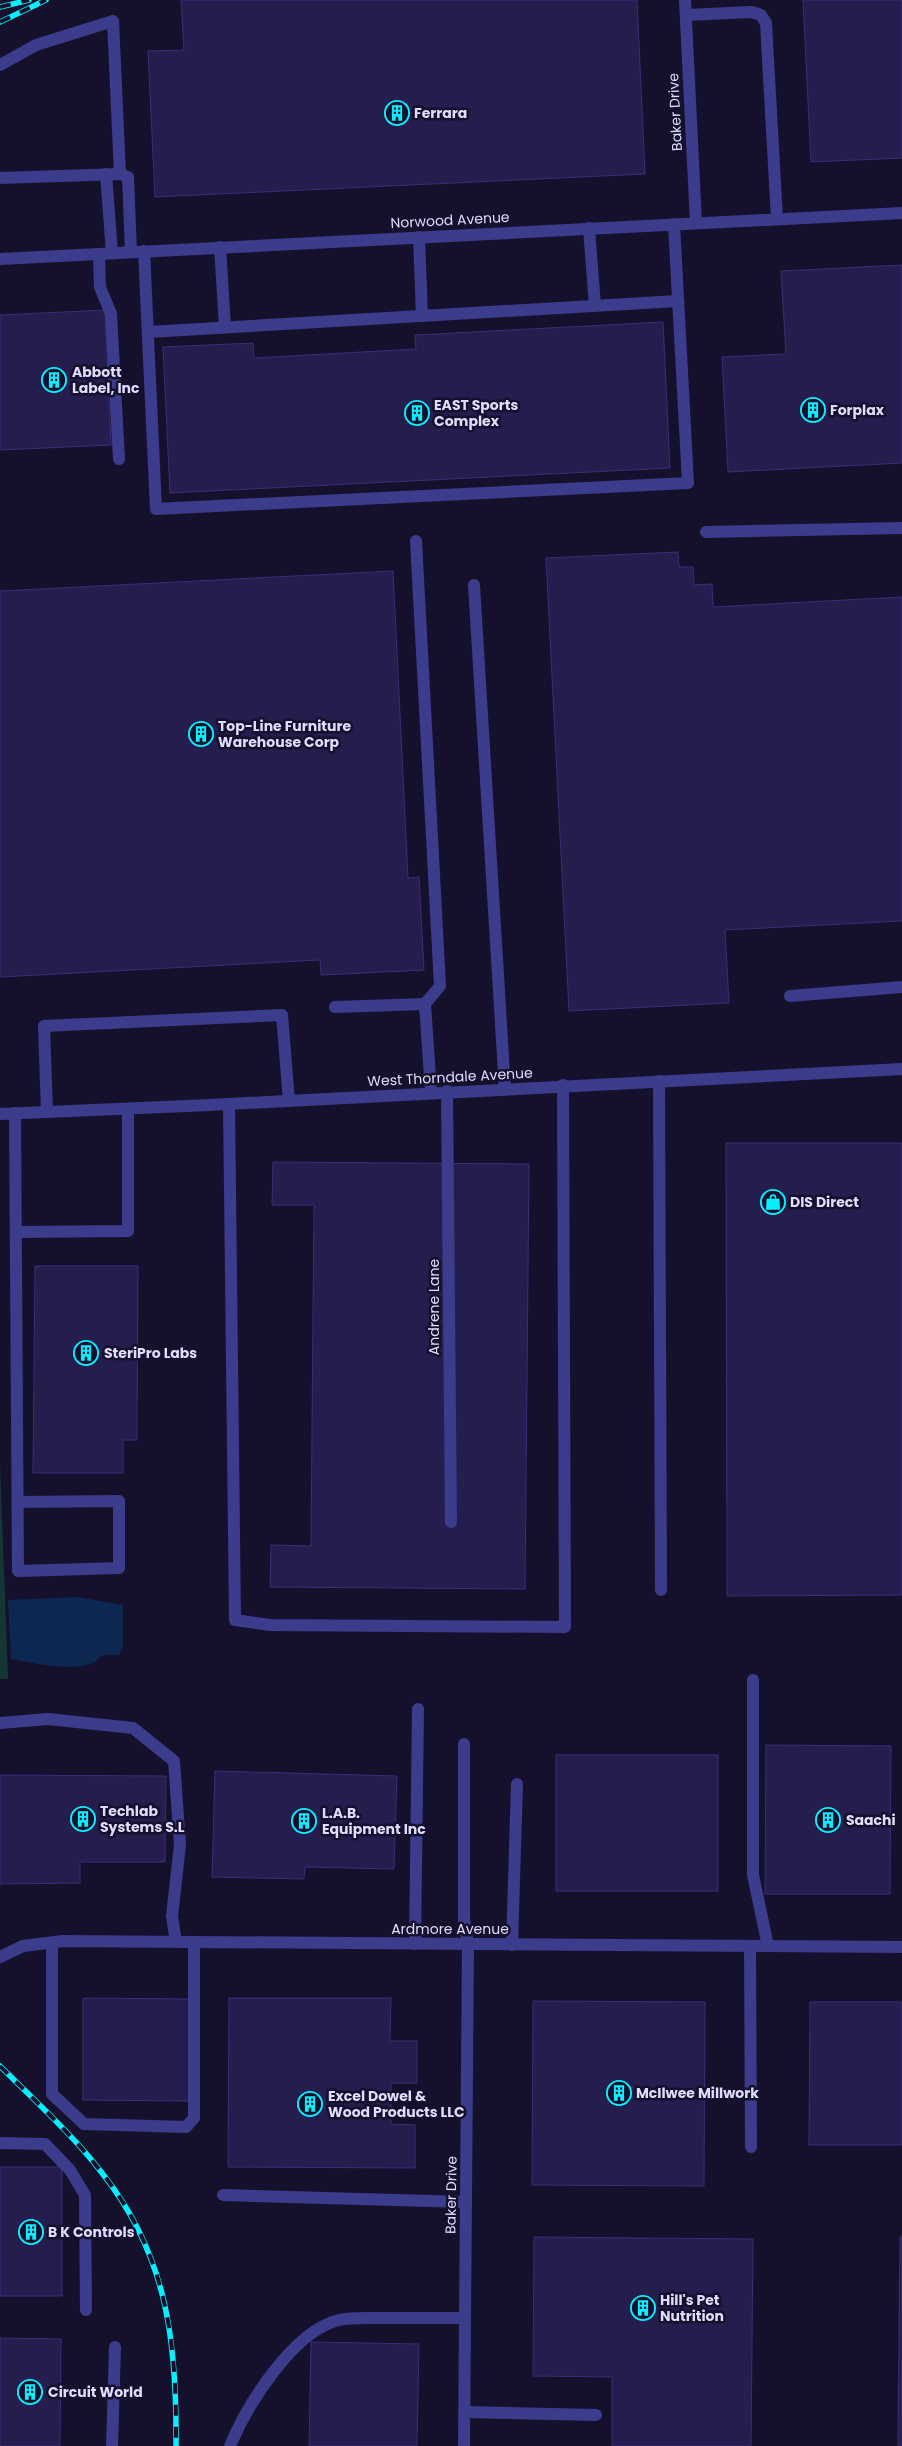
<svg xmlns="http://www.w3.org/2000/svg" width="902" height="2446" viewBox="0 0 902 2446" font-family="Poppins,sans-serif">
  <rect width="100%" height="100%" fill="#15112c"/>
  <polygon fill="#143634" points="0,1463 8,1679 0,1679"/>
  <path fill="#0c2850" d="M79 1597 123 1605V1647L119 1655H103C99 1657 95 1663 90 1664 65 1671 36 1663 11 1659L8 1600Z"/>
  <g fill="#251d4e" stroke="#3a2e7a">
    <polygon points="181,0 637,0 645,174 155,197 148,51 184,50"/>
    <polygon points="803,0 902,0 902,158 811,162"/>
    <polygon points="902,265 902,463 728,472 722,357 786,354 781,271"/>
    <polygon points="105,310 111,445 0,450 0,315"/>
    <polygon points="663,322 670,468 170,493 163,347 253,343 254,358 416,349 415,335"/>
    <polygon points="678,552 679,567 693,567 694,585 712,584 713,607 902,597 902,921 725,930 729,1003 569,1011 546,558"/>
    <polygon points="393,571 408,878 419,877 424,970 321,975 320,960 0,977 0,591"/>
    <polygon points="726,1143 902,1143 902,1595 727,1596"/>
    <polygon points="273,1162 529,1164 525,1589 270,1587 271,1545 311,1546 314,1205 272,1205"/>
    <polygon points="35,1266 138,1266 137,1440 123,1440 123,1473 33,1473"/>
    <polygon points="766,1745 891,1746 890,1894 765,1894"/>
    <rect x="556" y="1755" width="162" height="136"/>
    <polygon points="215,1771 397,1776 394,1869 305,1867 304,1879 212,1877"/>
    <polygon points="0,1775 166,1776 165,1862 80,1862 80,1883 0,1884"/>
    <polygon points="83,1998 189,1999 189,2101 83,2100"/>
    <polygon points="229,1998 391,1998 390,2041 417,2041 417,2083 391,2083 391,2124 415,2125 415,2168 228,2167"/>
    <polygon points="533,2001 705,2002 704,2186 532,2185"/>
    <polygon points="810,2002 902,2002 902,2145 809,2145"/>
    <rect x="0" y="2167" width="62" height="129"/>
    <polygon points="534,2237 753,2239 751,2446 612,2446 612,2377 533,2376"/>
    <polygon points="900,2237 902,2237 902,2446 898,2446"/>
    <polygon points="0,2338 61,2339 60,2446 0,2446"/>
    <polygon points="311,2342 419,2344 417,2446 309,2446"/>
  </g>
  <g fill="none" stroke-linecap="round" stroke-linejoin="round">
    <g stroke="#3b3c8c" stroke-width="12">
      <polyline points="685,0 696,223"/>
      <polyline points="686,15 752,12 761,15 766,23 777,219"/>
      <polyline points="0,65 36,45 113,21 120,174"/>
      <polyline points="106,174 112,253"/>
      <polyline points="0,178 120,174 128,177 131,252"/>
      <polyline points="589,228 595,306"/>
      <polyline points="419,237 422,316"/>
      <polyline points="220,247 225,327"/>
      <polyline points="144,251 156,509 688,483 674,224"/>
      <polyline points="99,254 100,287 111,314 119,459"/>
      <polyline points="0,259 902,213"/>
      <polyline points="148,332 678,301"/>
      <polyline points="706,532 902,528"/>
      <polyline points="416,541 440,986 425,1004 431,1092"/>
      <polyline points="474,585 505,1089"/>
      <polyline points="790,996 902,987"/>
      <polyline points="335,1007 425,1004"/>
      <polyline points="659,1081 661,1590"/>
      <polyline points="447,1091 451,1522"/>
      <polyline points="229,1104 235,1620 270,1625 565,1627 563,1085"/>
      <polyline points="47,1112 44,1026 282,1015 289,1101"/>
      <path d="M15 1113C16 1266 17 1418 18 1571L119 1568V1501L18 1502"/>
      <polyline points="0,1114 210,1105 902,1069"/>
      <polyline points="16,1232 128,1231 128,1109"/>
      <polyline points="753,1680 753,1875 768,1946"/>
      <polyline points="0,1723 48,1719 133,1728 174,1761 180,1845 172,1916 176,1942"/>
      <polyline points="464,1744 464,1919 468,1944 464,2446"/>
      <polyline points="52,1943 52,2094 84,2124 186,2127 194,2118 194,1942"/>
      <polyline points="415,1944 418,1709"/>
      <polyline points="512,1945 517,1784"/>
      <polyline points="750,1946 751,2147"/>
      <polyline points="0,1957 23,1946 63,1941 902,1947"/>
      <polyline points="0,2143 45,2144 70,2170 85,2195 86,2310"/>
      <polyline points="223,2195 466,2202"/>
      <polyline points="465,2412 596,2415"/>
      <polyline points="112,2446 115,2347"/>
      <path d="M230 2446C247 2405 293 2331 339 2320 352 2317 367 2318 381 2318 409 2318 437 2318 465 2318"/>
    </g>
    <defs>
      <g id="rail">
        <polyline points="0,7 29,0"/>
        <polyline points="0,22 46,0"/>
        <path d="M0 2066C35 2101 72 2134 102 2173 168 2256 177 2344 176 2446"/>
      </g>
    </defs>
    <use href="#rail" stroke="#08f0ff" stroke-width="5.5"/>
    <use href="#rail" stroke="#15112c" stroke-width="4" stroke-dasharray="11" stroke-linecap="butt"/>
  </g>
  <defs>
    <symbol id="building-ring" viewBox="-11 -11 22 22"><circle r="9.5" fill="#15112c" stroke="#08f0ff" stroke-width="1.5"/><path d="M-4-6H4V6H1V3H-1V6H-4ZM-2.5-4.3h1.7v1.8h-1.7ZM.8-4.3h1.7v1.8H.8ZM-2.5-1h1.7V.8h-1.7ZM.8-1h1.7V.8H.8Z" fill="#08f0ff"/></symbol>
    <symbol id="shop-ring" viewBox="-11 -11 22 22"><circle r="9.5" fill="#15112c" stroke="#08f0ff" stroke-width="1.5"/><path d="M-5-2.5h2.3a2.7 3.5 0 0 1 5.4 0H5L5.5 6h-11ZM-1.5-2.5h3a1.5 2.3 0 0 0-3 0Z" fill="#08f0ff"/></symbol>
  </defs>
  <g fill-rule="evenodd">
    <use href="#building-ring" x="383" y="99" width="28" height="28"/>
    <use href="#building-ring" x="40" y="366" width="28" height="28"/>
    <use href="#building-ring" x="799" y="396" width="28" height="28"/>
    <use href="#building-ring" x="403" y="399" width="28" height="28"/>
    <use href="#building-ring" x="187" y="720" width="28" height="28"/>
    <use href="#shop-ring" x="759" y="1188" width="28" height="28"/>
    <use href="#building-ring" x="72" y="1339" width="28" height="28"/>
    <use href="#building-ring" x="69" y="1805" width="28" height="28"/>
    <use href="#building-ring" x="814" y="1806" width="28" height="28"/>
    <use href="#building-ring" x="290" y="1807" width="28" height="28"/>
    <use href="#building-ring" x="605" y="2079" width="28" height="28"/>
    <use href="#building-ring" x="296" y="2090" width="28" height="28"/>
    <use href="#building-ring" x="17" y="2218" width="28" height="28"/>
    <use href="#building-ring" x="629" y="2294" width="28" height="28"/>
    <use href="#building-ring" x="16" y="2378" width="28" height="28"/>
  </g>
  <g text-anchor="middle" stroke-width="5" stroke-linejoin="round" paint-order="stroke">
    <g font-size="14" fill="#dfdcff" stroke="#15112c">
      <text transform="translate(675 112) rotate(-93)" y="5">Baker Drive</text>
      <text transform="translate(450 220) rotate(-3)" y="5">Norwood Avenue</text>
      <text transform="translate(450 1077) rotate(-3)" y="5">West Thorndale Avenue</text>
      <text transform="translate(434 1307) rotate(-90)" y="5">Andrene Lane</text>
      <text x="450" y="1934">Ardmore Avenue</text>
      <text transform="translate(451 2195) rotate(-89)" y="5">Baker Drive</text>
    </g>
    <g font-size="14" font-weight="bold" fill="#dfdcff" stroke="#15112c" text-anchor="start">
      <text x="414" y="118">Ferrara</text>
      <text x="72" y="377">Abbott<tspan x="72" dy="16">Label, Inc</tspan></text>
      <text x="434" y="410">EAST Sports<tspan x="434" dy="16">Complex</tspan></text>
      <text x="830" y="415">Forplax</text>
      <text x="218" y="731">Top-Line Furniture<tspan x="218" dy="16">Warehouse Corp</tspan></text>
      <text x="790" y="1207">DIS Direct</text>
      <text x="104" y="1358">SteriPro Labs</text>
      <text x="100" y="1816">Techlab<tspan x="100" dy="16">Systems S.L</tspan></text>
      <text x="322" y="1818">L.A.B.<tspan x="322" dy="16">Equipment Inc</tspan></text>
      <text x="846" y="1825">Saachi</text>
      <text x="636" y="2098">McIlwee Millwork</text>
      <text x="328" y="2101">Excel Dowel &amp;<tspan x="328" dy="16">Wood Products LLC</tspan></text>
      <text x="48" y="2237">B K Controls</text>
      <text x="660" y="2305">Hill's Pet<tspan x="660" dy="16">Nutrition</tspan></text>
      <text x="48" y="2397">Circuit World</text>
    </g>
  </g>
</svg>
